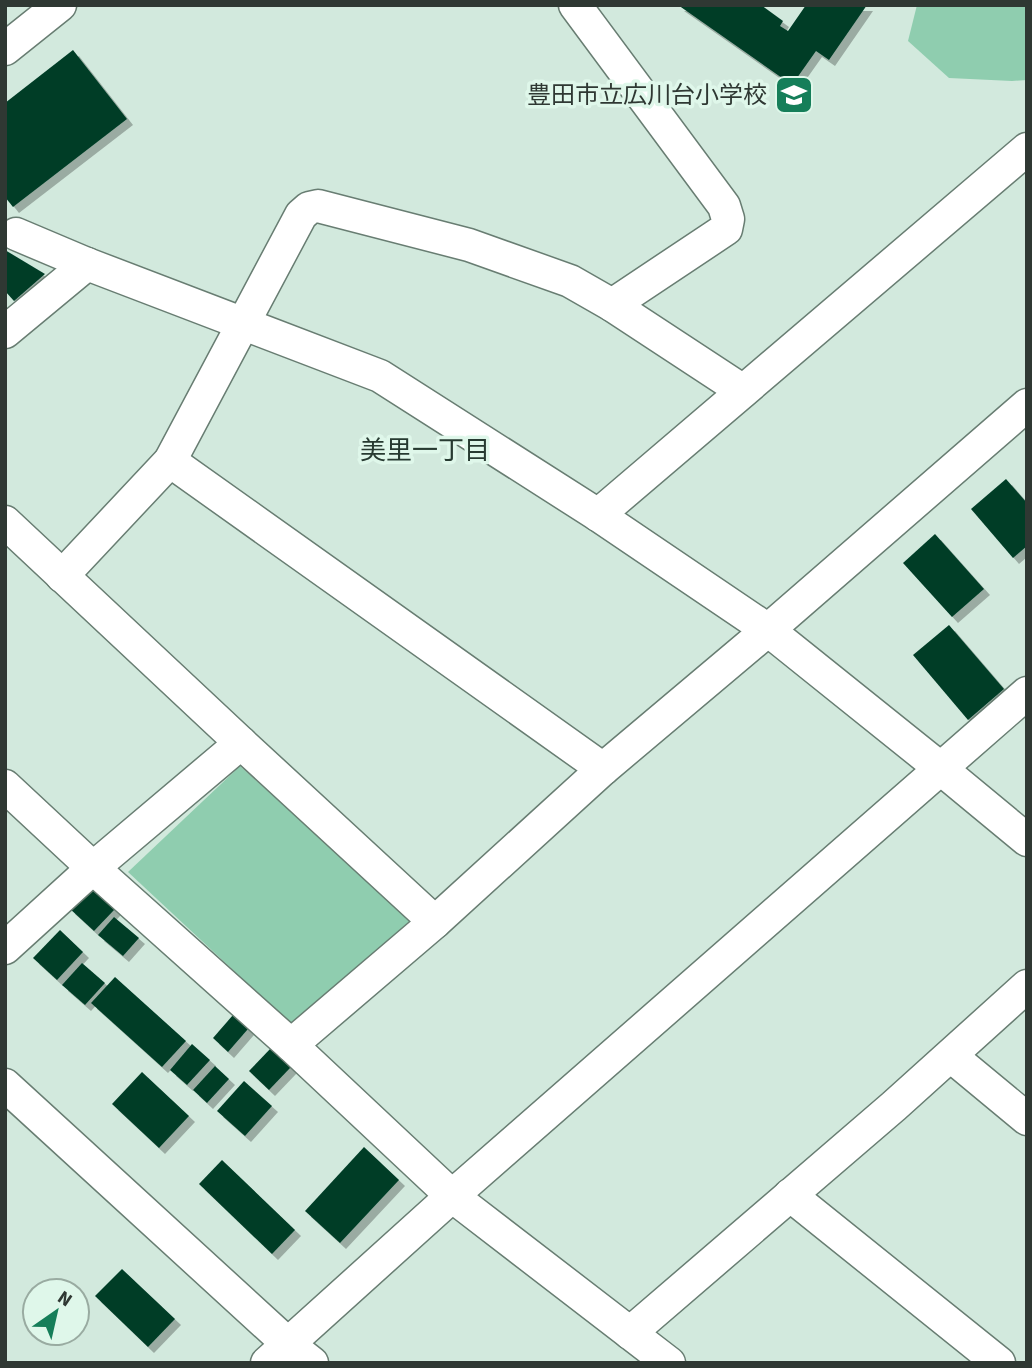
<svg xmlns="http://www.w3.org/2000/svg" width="1032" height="1368" viewBox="0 0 1032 1368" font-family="'Source Sans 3','Noto Sans JP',sans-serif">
  <defs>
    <filter id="shadow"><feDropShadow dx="6" dy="6" stdDeviation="0" flood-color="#0004"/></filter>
  </defs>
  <rect width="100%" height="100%" fill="#d2e9dd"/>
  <g fill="#8fcdaf">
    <polygon points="917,5 1027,5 1027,80 1012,81 949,78 908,41"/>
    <polygon points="240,766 411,920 293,1026 128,872"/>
  </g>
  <g fill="#003d28" filter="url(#shadow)">
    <polygon points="678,5 761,5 783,21 780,26 788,31 806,5 867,5 829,60 816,51 792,85"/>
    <polygon points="73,50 127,119 13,207 5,197 5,103"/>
    <polygon points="5,250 45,274 14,301 5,291"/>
    <polygon points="1006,479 1027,503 1027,546 1013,558 971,509"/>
    <polygon points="935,534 984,589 952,617 903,563"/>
    <polygon points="949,625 1004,689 968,720 913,655"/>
    <polygon points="90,886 115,909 94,931 69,908"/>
    <polygon points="114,917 139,938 123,956 98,935"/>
    <polygon points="60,930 83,952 57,980 33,958"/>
    <polygon points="82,963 105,983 85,1005 62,985"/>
    <polygon points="115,977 186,1041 162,1067 91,1003"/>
    <polygon points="233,1015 248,1029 228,1052 213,1038"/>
    <polygon points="192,1044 210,1060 187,1085 170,1070"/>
    <polygon points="271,1048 291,1067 269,1090 249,1071"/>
    <polygon points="215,1066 229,1079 207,1103 193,1090"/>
    <polygon points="142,1072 189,1116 159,1148 112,1104"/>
    <polygon points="244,1081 272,1106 245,1136 217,1111"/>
    <polygon points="364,1147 399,1180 340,1243 305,1211"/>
    <polygon points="222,1160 295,1230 272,1254 199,1184"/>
    <polygon points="122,1269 175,1319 148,1347 95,1296"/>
  </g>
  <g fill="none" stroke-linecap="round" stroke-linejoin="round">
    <defs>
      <g id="minor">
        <polyline points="575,5 724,206 728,219 726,229 612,305"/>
        <polyline points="5,49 60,5"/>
        <polyline points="16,234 87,264 380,376 598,515 768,630 940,768 1027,840"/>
        <polyline points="5,332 87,264"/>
        <polyline points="170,461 603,769"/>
        <polyline points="598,515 1027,149"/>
        <polyline points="5,522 241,743 435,922"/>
        <polyline points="62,576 170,461 301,215 309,208 318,206 469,245 570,281 612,305 743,391"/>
        <polyline points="5,786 93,868 291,1045 452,1196 669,1363"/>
        <polyline points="5,948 93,868 241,743"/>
        <polyline points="291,1045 435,922 603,769 768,630 1027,405"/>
        <polyline points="951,1056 1027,1119"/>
        <polyline points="5,1085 288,1344 312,1363"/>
        <polyline points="790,1195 999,1363"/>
        <polyline points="630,1333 894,1106 1027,986"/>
        <polyline points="267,1363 452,1196 1027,693"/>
      </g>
    </defs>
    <use href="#minor" stroke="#687d72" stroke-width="35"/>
    <use href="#minor" stroke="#fff" stroke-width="32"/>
  </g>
  <defs>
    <symbol id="school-square" viewBox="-11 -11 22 22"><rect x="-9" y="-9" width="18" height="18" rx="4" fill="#157e59" stroke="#dff7ea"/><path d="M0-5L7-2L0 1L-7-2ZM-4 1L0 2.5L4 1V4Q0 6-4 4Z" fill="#fff"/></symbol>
  </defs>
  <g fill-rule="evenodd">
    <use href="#school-square" x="772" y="73" width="44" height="44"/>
  </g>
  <g text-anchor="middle" stroke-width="7" stroke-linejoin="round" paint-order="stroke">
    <g font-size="24" fill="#2f3833" stroke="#dff7ea" text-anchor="end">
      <text x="767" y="103">豊田市立広川台小学校</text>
    </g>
    <g font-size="26" fill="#273a31" stroke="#dff7ea">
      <text x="425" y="459">美里一丁目</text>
    </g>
  </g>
  <rect width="1032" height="1368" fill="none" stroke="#2f3833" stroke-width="14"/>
  <g transform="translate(56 1312) rotate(34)"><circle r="33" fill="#dff7ea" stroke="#99aba1" stroke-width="2"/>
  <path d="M0-5L12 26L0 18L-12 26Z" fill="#157e59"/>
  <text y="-10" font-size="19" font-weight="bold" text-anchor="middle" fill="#2f3833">N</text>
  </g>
</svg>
